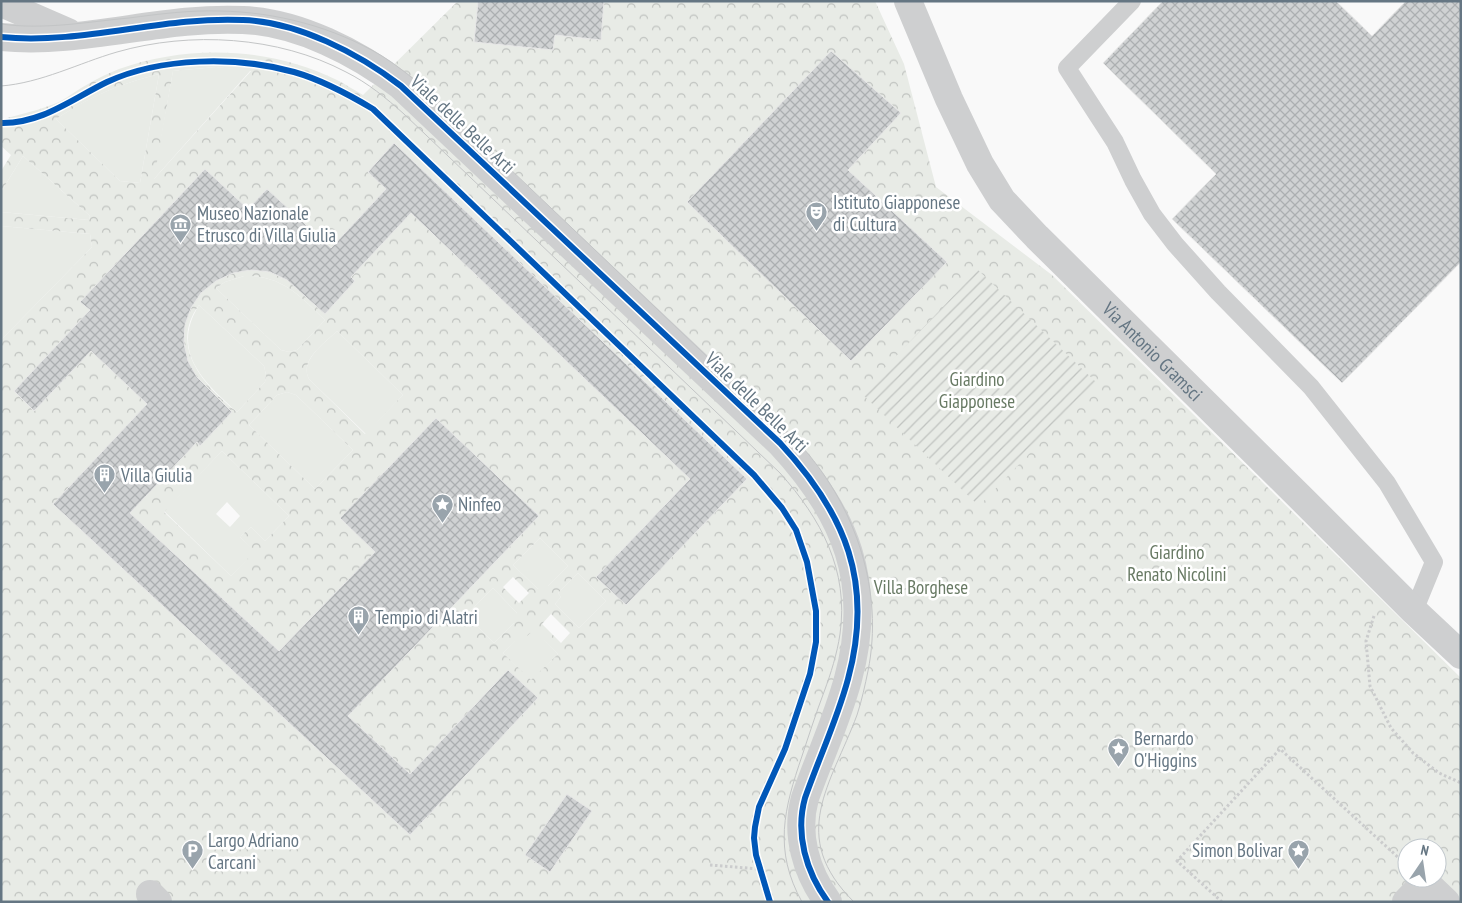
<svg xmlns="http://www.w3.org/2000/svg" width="1462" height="903" viewBox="0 0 1462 903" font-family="'PT Sans Narrow',sans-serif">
  <defs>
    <pattern id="park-crowns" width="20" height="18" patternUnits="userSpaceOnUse" patternTransform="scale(1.25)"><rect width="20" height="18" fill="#e8ebe6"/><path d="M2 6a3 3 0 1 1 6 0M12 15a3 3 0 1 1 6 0" fill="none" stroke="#c0c3c0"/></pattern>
    <pattern id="garden-furrows" width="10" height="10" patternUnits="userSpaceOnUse" patternTransform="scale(1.25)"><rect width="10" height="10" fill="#e8ebe6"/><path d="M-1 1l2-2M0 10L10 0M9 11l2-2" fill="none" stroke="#c0c3c0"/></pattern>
    <pattern id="building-cross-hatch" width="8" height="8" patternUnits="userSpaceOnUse" patternTransform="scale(1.25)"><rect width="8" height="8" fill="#d0d2d3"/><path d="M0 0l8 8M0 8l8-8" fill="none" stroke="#acafb1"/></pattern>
  </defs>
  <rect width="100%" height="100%" fill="#f9f9f9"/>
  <g fill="#e8ebe6" fill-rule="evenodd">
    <polygon points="216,67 251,70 153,180 173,71"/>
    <path d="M159 74 140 183 120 181 56 119C89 97 119 84 159 74Z"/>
    <polygon points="23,156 90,216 89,220 1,212 1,192"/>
    <polygon points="1,226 90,234 92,247 1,340"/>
    <path d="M244 276C282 275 300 296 325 320L297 350 289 352 281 350 216 288 225 282Z"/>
    <path d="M199 305 264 366 266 375 265 382 237 412C204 382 170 352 199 305Z"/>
    <path d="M337 331 403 395 366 434 309 379C299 360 325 343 337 331Z"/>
    <polygon points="287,392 296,395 353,450 315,489 249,425 277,395"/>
    <path d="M222 451 289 516 265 541 251 527 240 537 255 552 231 576 164 511ZM227 502 240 516 230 527 216 514Z"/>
    <polygon points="540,538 568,566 548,586 538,589 513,565"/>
    <polygon points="578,573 606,601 579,628 555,604 561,597 558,593"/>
    <polygon points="493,588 517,613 514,623 494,643 466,615"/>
    <polygon points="534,629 558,654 531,681 503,653 523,632"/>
  </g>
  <path fill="url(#park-crowns)" fill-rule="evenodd" d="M458 1H875L904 64 936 187 1052 275 1461 678V902H1V340L92 247 90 234 1 226V212L89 220 90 216 23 156 1 192V171L11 155 1 146V120C20 114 41 110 59 102 69 97 78 89 88 84 98 78 109 73 119 69 189 44 270 47 337 80 345 84 354 90 363 95ZM216 67 251 71 154 179 173 71ZM159 74 140 183 120 181 56 119C90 97 119 84 159 74ZM244 276C282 275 300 296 325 320L297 350 289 352 281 350 216 288 225 282ZM199 305 264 366 266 375 265 382 237 412C205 387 168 347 199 305ZM337 331 403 395 365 434 309 379C299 360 325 343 337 331ZM287 392 296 395 353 450 315 489 249 425 277 395ZM222 451 289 516 265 541 251 527 240 537 254 552 231 576 164 512ZM540 538 568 566 548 586 545 583 538 589 513 565ZM578 573 606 601 579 628 555 604 561 597 558 593ZM513 577 529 593 519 603 503 587ZM493 588 517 613 510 619 514 623 494 643 466 615ZM551 614 570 633 561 643 542 624ZM534 630 558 654 531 680 503 653 523 633 527 636ZM1407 848H1437V878H1407Z"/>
  <polygon fill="url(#garden-furrows)" points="978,270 1097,383 979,506 861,393"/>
  <g fill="url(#building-cross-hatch)" stroke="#e8e8e8">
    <polygon points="478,1 604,1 601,40 555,35 553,50 474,42"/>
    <polygon points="1163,1 1336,1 1372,36 1406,1 1461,1 1461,262 1342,383 1172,219 1216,174 1103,63"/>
    <polygon points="831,51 901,113 848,170 947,262 851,361 687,202"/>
    <polygon points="394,143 747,479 626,605 596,577 690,479 411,213 351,277 355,281 325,314 287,280 270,272 251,270 233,273 216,281 201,293 191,308 185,325 184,343 188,361 197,377 232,412 200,446 197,442 130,513 279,651 375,552 340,518 436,418 539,516 348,716 410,774 508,670 538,698 410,835 53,504 147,404 91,351 34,411 14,391 90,310 80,302 205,169 248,209 267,189 331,248 386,189 368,172"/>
    <polygon points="567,794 592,811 550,872 525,855"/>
  </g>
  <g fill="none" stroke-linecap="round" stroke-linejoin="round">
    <g stroke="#cbcccd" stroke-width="3" stroke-dasharray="2.5 2.5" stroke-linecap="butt">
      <polyline points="1374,616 1366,641 1370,686 1391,728 1413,753 1439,773 1461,783"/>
      <polyline points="710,865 759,869"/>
      <polyline points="1222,902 1177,861 1280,749 1401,860"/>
    </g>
    <polyline stroke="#cecfd0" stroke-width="18" points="1132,1 1067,68 1115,142 1133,180 1152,214 1175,244 1218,292 1311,387 1387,483 1434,562 1414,611"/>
    <g stroke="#cecfd0" stroke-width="28">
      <path id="s1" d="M908 1 949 99 980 164 1002 200 1037 237 1306 503 1414 611 1461 655"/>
      <polyline points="150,894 158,902"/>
      <polyline points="1406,902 1425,882 1446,902"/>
    </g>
    <g stroke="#cecfd0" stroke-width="28">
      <polyline points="1,3 68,32"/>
      <path d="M1 37C83 45 162 16 243 20 298 22 358 53 401 86L780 443C846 514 874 583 848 679 837 720 819 758 805 798 795 834 806 872 828 902"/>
    </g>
    <g stroke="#c3c5c6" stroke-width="1">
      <path d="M1 24C44 30 86 22 129 18 159 14 190 10 220 11 276 12 334 27 382 56 398 66 411 77 425 88L804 449C856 509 884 591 868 671 865 685 862 700 857 715 831 785 787 836 854 902"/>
      <path d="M1 86C41 83 79 63 117 52 190 31 278 36 346 72 368 83 386 98 404 114L780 473C821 519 849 570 840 634 837 654 831 673 824 692 816 713 809 735 802 756 784 809 773 850 802 902"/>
    </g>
    <defs>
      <g id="cycleway">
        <path d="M1 37C83 45 162 16 243 20 298 22 358 53 401 86L780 443C846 514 874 583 848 679 837 720 819 758 805 798 795 834 806 872 828 902"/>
        <path d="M1 123C41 124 72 99 107 82 161 57 237 56 294 72 322 80 348 94 373 109L754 475 782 508 796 530 807 562 816 611V642L810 674 785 749 759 807 755 827 754 838 756 855 770 902"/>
      </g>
    </defs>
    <use href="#cycleway" stroke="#fff" stroke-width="9"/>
    <use href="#cycleway" stroke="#0057b8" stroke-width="6"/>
  </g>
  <defs>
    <symbol id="theatre-pin" viewBox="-11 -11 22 30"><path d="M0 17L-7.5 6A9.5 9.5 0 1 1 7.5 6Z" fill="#99a4ac" stroke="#fff"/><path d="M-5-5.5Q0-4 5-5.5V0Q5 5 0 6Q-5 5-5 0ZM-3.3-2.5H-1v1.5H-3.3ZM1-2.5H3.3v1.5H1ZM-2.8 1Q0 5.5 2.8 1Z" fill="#fff"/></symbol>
    <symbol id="museum-pin" viewBox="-11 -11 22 30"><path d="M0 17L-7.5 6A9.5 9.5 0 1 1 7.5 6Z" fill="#99a4ac" stroke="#fff"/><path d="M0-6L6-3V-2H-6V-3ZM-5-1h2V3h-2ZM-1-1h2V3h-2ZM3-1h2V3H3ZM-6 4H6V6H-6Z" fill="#fff"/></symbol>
    <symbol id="building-pin" viewBox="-11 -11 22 30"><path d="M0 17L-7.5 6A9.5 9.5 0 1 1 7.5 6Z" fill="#99a4ac" stroke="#fff"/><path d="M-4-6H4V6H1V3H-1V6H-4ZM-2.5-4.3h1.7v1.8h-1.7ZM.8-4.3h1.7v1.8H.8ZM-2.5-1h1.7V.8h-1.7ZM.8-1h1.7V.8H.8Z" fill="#fff"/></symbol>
    <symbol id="sight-pin" viewBox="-11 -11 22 30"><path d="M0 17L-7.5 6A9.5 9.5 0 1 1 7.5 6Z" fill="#99a4ac" stroke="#fff"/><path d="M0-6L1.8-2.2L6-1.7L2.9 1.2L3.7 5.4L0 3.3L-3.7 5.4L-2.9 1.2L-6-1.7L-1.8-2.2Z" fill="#fff"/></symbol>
    <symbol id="parking-pin" viewBox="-11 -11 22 30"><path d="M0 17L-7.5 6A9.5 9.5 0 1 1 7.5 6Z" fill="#99a4ac" stroke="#fff"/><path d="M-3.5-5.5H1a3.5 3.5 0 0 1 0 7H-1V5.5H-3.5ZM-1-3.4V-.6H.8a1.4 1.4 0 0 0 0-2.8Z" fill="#fff"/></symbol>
  </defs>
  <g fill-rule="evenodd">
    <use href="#theatre-pin" x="804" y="200" width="25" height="34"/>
    <use href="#museum-pin" x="168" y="212" width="25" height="34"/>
    <use href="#building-pin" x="92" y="462" width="25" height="34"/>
    <use href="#sight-pin" x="430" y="492" width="25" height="34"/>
    <use href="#building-pin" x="346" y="604" width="25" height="34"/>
    <use href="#sight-pin" x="1106" y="736" width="25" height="34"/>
    <use href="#sight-pin" x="1286" y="838" width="25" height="34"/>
    <use href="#parking-pin" x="180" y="838" width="25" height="34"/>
  </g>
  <g text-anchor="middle" stroke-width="5" stroke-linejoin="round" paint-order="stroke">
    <g font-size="19" fill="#657683" stroke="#fff">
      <text transform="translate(463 124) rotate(43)" y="7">Viale delle Belle Arti</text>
      <text dy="7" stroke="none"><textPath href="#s1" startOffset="434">Via Antonio Gramsci</textPath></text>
      <text transform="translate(757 402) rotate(44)" y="7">Viale delle Belle Arti</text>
    </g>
    <g font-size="19" fill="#657683" stroke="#fff" text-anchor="start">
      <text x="833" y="209">Istituto Giapponese<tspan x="833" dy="22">di Cultura</tspan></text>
      <text x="197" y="220">Museo Nazionale<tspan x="197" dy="22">Etrusco di Villa Giulia</tspan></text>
      <text x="121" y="482">Villa Giulia</text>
      <text x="458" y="511">Ninfeo</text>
      <text x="375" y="624">Tempio di Alatri</text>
      <text x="1134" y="745">Bernardo<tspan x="1134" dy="22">O'Higgins</tspan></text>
      <text x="208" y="847">Largo Adriano<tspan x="208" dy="22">Carcani</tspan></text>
      <text x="1283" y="857" text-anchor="end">Simon Bolivar</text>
    </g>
    <g font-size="19" fill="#687a64" stroke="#fff">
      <text x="977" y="386">Giardino<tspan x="977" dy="22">Giapponese</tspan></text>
      <text x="1177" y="559">Giardino<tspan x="1177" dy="22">Renato Nicolini</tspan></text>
      <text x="921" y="594">Villa Borghese</text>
    </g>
  </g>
  <rect width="1462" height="903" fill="none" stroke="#657683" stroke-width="5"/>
  <g transform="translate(1422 863) rotate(13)"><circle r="24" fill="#ffffff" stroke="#c1c8cd"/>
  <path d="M0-4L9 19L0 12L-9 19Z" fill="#99a4ac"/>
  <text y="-8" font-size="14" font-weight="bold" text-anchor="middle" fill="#657683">N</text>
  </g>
</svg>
